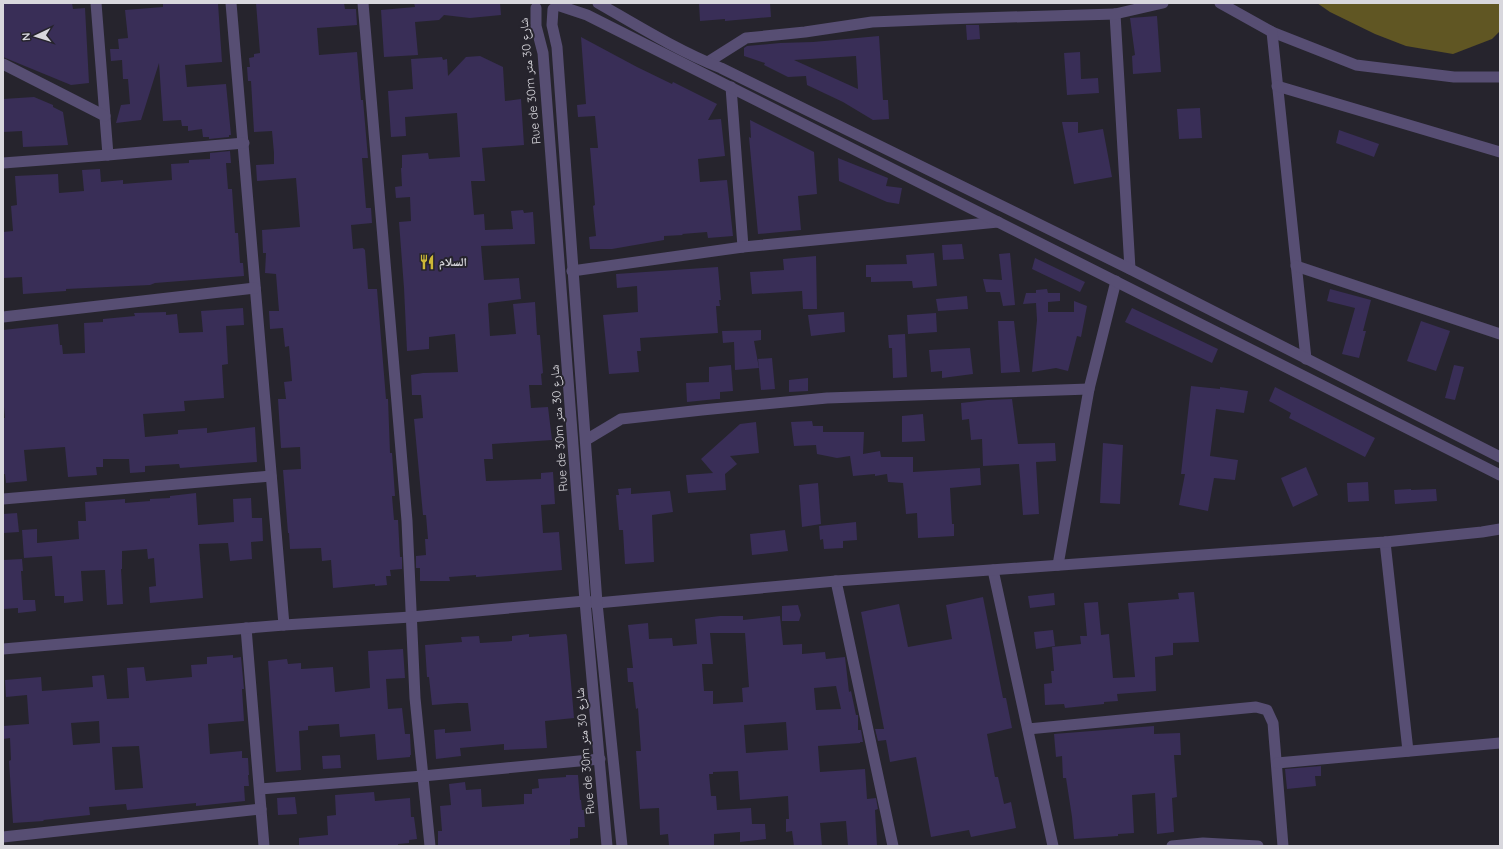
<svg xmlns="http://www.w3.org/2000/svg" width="1503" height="849" viewBox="0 0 1503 849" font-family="Quicksand,'Noto Naskh Arabic',sans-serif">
  <rect width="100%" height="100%" fill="#26242d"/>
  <polygon fill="#605623" points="1317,3 1500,3 1500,31 1492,39 1453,54 1406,46 1375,34 1330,12"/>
  <g fill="#392e57" fill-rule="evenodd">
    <polygon points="3,3 72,3 73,9 85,8 89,83 71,85 3,57"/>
    <polygon points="163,3 218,3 222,62 185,65 187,87 226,84 231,135 229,135 229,137 209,139 209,137 203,137 202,129 188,131 188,126 182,126 181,120 163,121 159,63 141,120 116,123 121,105 130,104 128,79 123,79 122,60 111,61 110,49 119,49 118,39 128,38 125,10 163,7"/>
    <polygon points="256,3 344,3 345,9 356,9 357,25 317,28 319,55 357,52 361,100 363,100 368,158 362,158 366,208 371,208 372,223 351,225 353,249 363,248 365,250 368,289 377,289 386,399 388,399 390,453 392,453 395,496 392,496 394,520 398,520 400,557 402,557 402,569 390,570 391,576 386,576 387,585 375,586 375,584 333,588 331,560 322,561 321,548 290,549 289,533 288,533 283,470 301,469 300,447 281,448 278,399 286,399 284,382 292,381 289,346 285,347 283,328 270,329 269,311 279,311 276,274 265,273 266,253 263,253 262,230 300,227 296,178 257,181 256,165 274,164 274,153 272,131 254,132 251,81 248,81 247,67 250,67 249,58 254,57 254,54 260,53"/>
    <polygon points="414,3 500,3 501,15 470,18 444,15 439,20 415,22 418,55 384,57 381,10 415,7"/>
    <polygon points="699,3 770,3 771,17 725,21 725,19 700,21"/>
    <polygon points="1157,16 1161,72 1133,74 1132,56 1135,55 1130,18"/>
    <polygon points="966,25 979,25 980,39 967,40"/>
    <path d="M879 36 883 100H888L889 119 873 120 843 102 807 85 806 76 788 77 764 65 765 63 744 56V48L747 46 780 43 813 42ZM856 56 858 89 794 60Z"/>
    <polygon points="581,37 637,67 672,84 673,82 717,104 708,120 721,119 725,156 698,159 700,182 727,180 733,236 708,238 707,232 682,234 683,235 664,236 664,240 612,249 590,249 589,237 596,236 593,206 595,205 590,148 598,148 595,116 578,117 577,105 586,104"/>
    <polygon points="1080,52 1081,79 1098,78 1099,93 1067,95 1064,53"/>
    <polygon points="480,56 503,67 505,101 521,99 524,145 482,148 485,181 471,181 474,215 484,214 485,230 513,229 511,211 523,210 524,213 533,212 535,244 481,246 484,280 519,278 521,299 489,303 488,304 490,336 516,334 513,304 535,302 537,335 540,335 543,373 541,374 542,385 529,385 531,408 548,407 552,440 492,444 493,459 484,459 486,481 541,479 541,473 553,472 555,504 541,505 543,533 559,532 562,570 476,577 476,575 449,577 450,581 420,581 420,568 416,568 416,556 426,555 425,539 428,539 426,515 423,515 414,419 423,418 421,395 412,395 411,375 423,373 458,372 455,334 429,337 429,349 407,351 404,288 399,222 411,221 410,197 396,198 395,187 402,186 401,168 402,168 402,155 428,153 429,159 460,157 457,113 405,117 406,136 391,137 388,91 413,89 411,59 442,57 443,60 447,59 448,76 466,57"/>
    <polygon points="34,97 53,105 53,107 63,112 68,145 23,147 22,131 3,132 3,99"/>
    <polygon points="1200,108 1202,138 1179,139 1177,109"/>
    <polygon points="750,120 814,152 817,194 798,196 801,230 758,234 749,137 751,138"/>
    <polygon points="1062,122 1078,122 1078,133 1103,129 1112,177 1074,184"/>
    <polygon points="1339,130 1379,144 1374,157 1336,143"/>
    <polygon points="230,151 231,163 226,163 228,189 232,189 235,233 238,233 240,263 243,263 244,276 155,283 150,285 66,289 66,291 23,294 22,277 3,278 3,232 13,231 11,206 17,205 15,176 58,174 59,193 84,191 82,170 100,169 101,182 123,180 123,184 172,180 171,164 189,163 189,160 210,159 210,153"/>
    <polygon points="838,158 888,178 886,186 902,188 899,204 887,202 839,181"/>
    <polygon points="962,244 964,259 943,260 942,245"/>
    <polygon points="934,253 937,286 913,288 912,281 871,282 871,277 866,277 866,265 907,264 906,255"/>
    <polygon points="1010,253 1015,305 1003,306 1000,292 986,292 983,279 1002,280 999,254"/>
    <polygon points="816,256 817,309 803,309 802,291 752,294 750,272 784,270 783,259"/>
    <polygon points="1035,258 1085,282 1080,292 1032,269"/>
    <polygon points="718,267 721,300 719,300 720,306 716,306 718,333 640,338 641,351 637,351 639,372 609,374 603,315 638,312 637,286 617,288 616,274"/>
    <polygon points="1047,289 1048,293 1060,293 1060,301 1048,302 1048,312 1074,312 1074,301 1087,306 1081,337 1077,336 1068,371 1056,368 1032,372 1037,320 1036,303 1023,304 1026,293 1036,293 1036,290"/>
    <polygon points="1330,289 1371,300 1363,331 1366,331 1359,358 1342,354 1355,308 1327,301"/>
    <polygon points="967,296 968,309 938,311 936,299"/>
    <polygon points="243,308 244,325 226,326 228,364 222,365 224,398 184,401 185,411 143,414 145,437 178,434 178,430 207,428 207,433 255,427 257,462 180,468 179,464 145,466 145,472 130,473 129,459 103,459 103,467 96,467 97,475 68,477 65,447 24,450 27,481 6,483 5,474 3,474 3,418 5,418 3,396 3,330 58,324 60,345 62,345 63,354 85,353 84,323 103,322 103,319 135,316 134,313 166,312 166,315 177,314 179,333 203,332 201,311"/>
    <polygon points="1132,308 1218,349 1212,363 1125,322"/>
    <polygon points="844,312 845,332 811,336 808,315"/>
    <polygon points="936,313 937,332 908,334 907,315"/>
    <polygon points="998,321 1014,321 1020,372 1001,373"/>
    <polygon points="1421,321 1450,331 1436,371 1407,361"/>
    <polygon points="761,330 761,340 754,341 759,368 735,370 734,342 723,343 722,331"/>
    <polygon points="905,334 907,377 893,378 892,348 889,348 888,335"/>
    <polygon points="970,348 973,374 942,378 942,371 931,372 929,350"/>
    <polygon points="772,358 775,389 761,390 758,359"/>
    <polygon points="731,365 733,391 720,392 720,399 717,399 687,402 686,383 709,382 709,367"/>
    <polygon points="1454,365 1464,367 1455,400 1445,398"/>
    <polygon points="808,378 808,391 789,392 789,380"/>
    <polygon points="1191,386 1220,389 1220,387 1248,391 1244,413 1216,409 1210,456 1238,460 1235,480 1214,478 1208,511 1179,505 1185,474 1181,474"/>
    <polygon points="1275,387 1375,438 1365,457 1289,418 1291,413 1269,401"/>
    <polygon points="1012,399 1018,444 1055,443 1056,461 1036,462 1039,514 1023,515 1019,464 983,466 982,439 971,440 969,419 962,420 961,403 987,400"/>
    <polygon points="923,414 925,441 902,442 902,416"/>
    <polygon points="812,421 813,426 823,426 823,432 864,432 863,454 880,451 881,457 913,457 913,472 980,468 981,485 950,488 952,524 954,524 954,536 918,538 917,513 906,514 903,483 888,482 887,474 875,476 875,474 853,476 850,456 837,458 817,454 816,445 794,446 791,422"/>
    <polygon points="756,422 759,453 730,456 737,464 725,474 726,490 688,493 686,475 713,473 701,459 740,424"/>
    <polygon points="1103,443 1123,445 1120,504 1100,503"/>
    <polygon points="1306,467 1318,495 1293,507 1281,478"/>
    <polygon points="1368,482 1369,501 1348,502 1347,483"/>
    <polygon points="818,483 821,524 802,527 799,485"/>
    <polygon points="631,488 631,494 670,491 673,512 652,515 654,562 625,564 623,530 619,530 616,495 619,495 618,489"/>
    <polygon points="1411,489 1411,490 1436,489 1437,501 1395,504 1394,490"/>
    <polygon points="196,493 198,525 234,522 233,499 251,498 252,518 262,518 263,541 251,542 252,559 230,561 228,543 199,544 203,598 150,603 149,587 156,586 154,558 148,559 147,549 122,551 122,569 121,569 123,604 107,605 105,570 81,571 83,601 64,603 64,596 55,596 52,556 24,558 22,530 37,529 37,543 79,539 78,521 86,521 85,502 125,499 125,503 150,501 150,499 170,498 170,496"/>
    <polygon points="17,513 19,532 3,533 3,514"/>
    <polygon points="856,522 857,540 843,541 843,548 824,549 823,539 820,540 819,526"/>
    <polygon points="785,530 788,551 752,555 750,534"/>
    <polygon points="22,559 23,571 21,571 23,600 35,600 36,611 18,613 18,608 3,609 3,560"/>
    <polygon points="1194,592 1199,642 1173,643 1173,655 1155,657 1156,691 1117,694 1118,701 1104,702 1104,704 1065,708 1064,704 1045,705 1044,684 1052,683 1051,671 1054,671 1052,647 1081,644 1080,636 1087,636 1084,603 1098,602 1101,635 1109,634 1113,678 1135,677 1128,603 1179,599 1178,593"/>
    <polygon points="1054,593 1055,605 1030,608 1028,596"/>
    <polygon points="983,597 1003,698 1006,698 1012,728 987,734 995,777 998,777 1004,804 1011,802 1016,828 971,837 969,830 931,837 916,757 890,762 886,740 878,741 875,729 884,729 861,612 899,604 908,647 952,639 946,605"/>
    <polygon points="798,605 801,615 799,621 782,621 782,606"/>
    <path d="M720 616H743V620L780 616 783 645 802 644V654L825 652 826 659 845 657 849 692 851 691 856 715H858V730H861L863 742H860V743L818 746 820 772 865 769 867 799 876 798 878 809 875 810 877 846H848L846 821 820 823 822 846H794L792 831 786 832V819H789L788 796 740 800 738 771 713 772V774H709L711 796H716L717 810 751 808 752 824H765L766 839 740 842V832L714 834V846H669L668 834 660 835 659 808 640 809 636 751H641L638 708 636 709 633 682H628L627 668H633L628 625 648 623 649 639 672 638 673 646 697 644 695 619ZM710 633H745L749 687 742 688 743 702 713 704V691H704L702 664H713ZM836 686 841 709 816 710 814 688ZM786 722 788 750 746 753 744 725Z"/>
    <polygon points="1053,630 1055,646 1036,649 1034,632"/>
    <polygon points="529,634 529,637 566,634 567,636 574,718 545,721 547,748 504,750 504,744 460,748 461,756 436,759 434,730 445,729 445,733 471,731 468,703 458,703 432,705 429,677 427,677 425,645 462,642 461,637 479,636 480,643 512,641 512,636"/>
    <polygon points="403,649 405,678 386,679 388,709 402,708 405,734 410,734 411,755 410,755 410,757 377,760 375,734 340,737 339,724 308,726 308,730 299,731 301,770 276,772 268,661 287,659 288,664 301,663 301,669 333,667 335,692 370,688 368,651"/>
    <path d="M233 655V658L241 657 244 689H242L244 721 208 724 210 754 242 751V758H248L249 775H248L249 786H244L245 801 196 806V803L127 810 126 804 89 807 90 815 43 820 44 821 13 823 9 761 11 760 10 738 3 739V726L29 724 27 695 6 697 5 680 41 677 42 691 93 687 92 676 104 675 107 699 129 698 127 668 144 667 146 681 192 677 191 665 207 664V657ZM99 721 100 743 73 745 71 723ZM139 746 143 788 115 790 112 747Z"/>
    <polygon points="1154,726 1154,734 1180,733 1181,755 1174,755 1177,797 1172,798 1174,832 1157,834 1155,793 1132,795 1134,833 1118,834 1118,836 1074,839 1072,817 1066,778 1063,778 1062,756 1056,757 1054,734"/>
    <polygon points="340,755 341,768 323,769 322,756"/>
    <polygon points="1321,766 1321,776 1315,776 1316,786 1287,789 1285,769"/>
    <polygon points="566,775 578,775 580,800 581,800 582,810 584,810 585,827 578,827 578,838 570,839 570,846 438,846 438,831 442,831 440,806 451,805 449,784 465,782 466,790 481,789 482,807 524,804 524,794 532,794 532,789 539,788 538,779 566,777"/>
    <polygon points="374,792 375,801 410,798 411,817 414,817 417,839 409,840 409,843 398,844 398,846 299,846 299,838 328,835 327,816 336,815 335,795"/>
    <polygon points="295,797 297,814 278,815 277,798"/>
  </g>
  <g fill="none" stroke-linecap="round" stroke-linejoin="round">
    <g stroke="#574e73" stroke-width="11">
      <polyline points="96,3 108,155"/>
      <polyline points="231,3 284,625"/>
      <polyline points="363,3 407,521 415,698 430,846"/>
      <polyline points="1220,3 1272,32 1356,65 1454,77 1500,77"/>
      <polyline points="1115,14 1130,269"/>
      <polyline points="1272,32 1306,359"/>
      <polyline points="708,62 746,38 805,32 872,22 944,19 1115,14 1163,3"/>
      <polyline points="3,64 105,116"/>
      <polyline points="1277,86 1500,152"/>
      <polyline points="731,87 743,247"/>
      <polyline points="3,163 108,155 244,143"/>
      <polyline points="1296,266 1500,334"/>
      <polyline points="572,271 743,247 998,222"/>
      <polyline points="3,317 255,288"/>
      <polyline points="586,440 621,419 702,410 827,398 1089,389"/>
      <polyline points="3,499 271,476"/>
      <polyline points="1385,542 1408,751"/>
      <polyline points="1058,565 1089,389 1116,281"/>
      <polyline points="993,570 1053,846"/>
      <polyline points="836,581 893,846"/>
      <polyline points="246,628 264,846"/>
      <polyline points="3,649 284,625 411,617 585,601 597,603 836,581 1385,542 1482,532 1500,529"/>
      <polyline points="1028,729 1256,707 1267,710 1273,723 1283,846"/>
      <polyline points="1277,763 1500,743"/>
      <polyline points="260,789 423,776 600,759"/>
      <polyline points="3,837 261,809"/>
      <polyline points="1172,846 1203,843 1258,846"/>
    </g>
    <g stroke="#574e73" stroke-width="11">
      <path d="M598 3C638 26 678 51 721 68L1130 269 1500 457"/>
      <polyline points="557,5 587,15 1500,475"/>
      <polyline points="536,8 536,26 543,53 585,601 607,846"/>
      <polyline points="553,9 552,25 557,47 597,603 622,846"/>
    </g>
  </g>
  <defs>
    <symbol id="restaurant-bare" viewBox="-9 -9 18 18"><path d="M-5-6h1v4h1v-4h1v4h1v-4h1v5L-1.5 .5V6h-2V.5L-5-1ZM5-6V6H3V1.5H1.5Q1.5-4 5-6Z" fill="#ceb837" stroke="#26242d" stroke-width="2.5" paint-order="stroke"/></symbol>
  </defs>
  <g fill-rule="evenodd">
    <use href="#restaurant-bare" x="416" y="251" width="22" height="22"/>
  </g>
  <g text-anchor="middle" stroke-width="4" stroke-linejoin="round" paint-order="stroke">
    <g font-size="12" fill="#d8d7dd" stroke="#26242d">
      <text transform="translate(530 81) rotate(-96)" y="4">Rue de 30m شارع 30 متر</text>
      <text transform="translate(559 428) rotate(-94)" y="4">Rue de 30m شارع 30 متر</text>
      <text transform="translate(585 751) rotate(-95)" y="4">Rue de 30m شارع 30 متر</text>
    </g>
    <g font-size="12" font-weight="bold" fill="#d8d7dd" stroke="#26242d" text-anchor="start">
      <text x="439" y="266">السلام</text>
    </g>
  </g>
  <rect width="1503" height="849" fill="none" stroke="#d8d7dd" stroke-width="8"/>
  <g transform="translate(36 36) rotate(266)" stroke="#26242d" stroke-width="3" paint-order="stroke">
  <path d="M0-3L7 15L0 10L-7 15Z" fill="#d8d7dd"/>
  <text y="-6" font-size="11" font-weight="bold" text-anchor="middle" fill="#d8d7dd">N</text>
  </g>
</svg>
